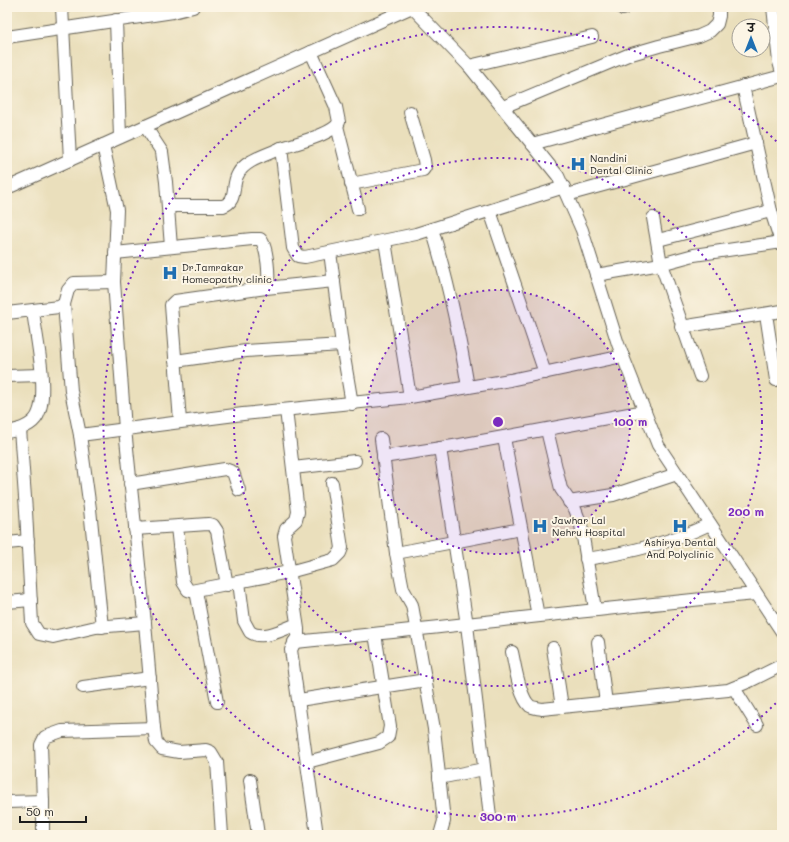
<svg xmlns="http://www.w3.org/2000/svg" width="789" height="842" viewBox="0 0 789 842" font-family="Mali,'Playpen Sans Deva',sans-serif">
  <rect width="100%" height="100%" fill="#fcf5e5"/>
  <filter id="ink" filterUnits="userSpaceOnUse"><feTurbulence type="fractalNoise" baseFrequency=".025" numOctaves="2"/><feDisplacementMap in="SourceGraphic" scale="8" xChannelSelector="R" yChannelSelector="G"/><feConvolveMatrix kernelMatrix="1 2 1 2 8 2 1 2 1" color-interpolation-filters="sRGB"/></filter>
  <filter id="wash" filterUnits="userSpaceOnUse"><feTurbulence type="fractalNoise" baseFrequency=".012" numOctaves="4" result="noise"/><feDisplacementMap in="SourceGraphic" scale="16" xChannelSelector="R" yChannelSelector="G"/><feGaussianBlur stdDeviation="0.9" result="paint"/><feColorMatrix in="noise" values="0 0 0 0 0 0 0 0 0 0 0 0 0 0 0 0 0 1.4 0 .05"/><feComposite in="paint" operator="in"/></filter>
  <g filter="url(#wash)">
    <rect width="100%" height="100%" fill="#eadfbc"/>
  </g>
  <g filter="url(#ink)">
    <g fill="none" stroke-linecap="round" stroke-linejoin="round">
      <defs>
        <g id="minor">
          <polyline points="62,7 70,160"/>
          <polyline points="622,7 623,9"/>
          <polyline points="773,7 779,62 782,73"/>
          <polyline points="116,20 120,137"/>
          <polyline points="7,37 173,12 193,7"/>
          <path d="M311 52 336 107 339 122C334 134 294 144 281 148L293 248 298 256 305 257 416 234 564 187"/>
          <polyline points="469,66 592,37"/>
          <polyline points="743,86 771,211 781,242"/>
          <polyline points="503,107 628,55 659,46 699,36 710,31 717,24 719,16 719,7"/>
          <polyline points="145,126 162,152 166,182 171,247"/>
          <polyline points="337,126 358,209"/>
          <polyline points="532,144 782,76"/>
          <polyline points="103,145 117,210 114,282 125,429 145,623 154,728 156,742 162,749 179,752 206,750 211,752 217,762 222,835"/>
          <polyline points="351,184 423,170 425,167 424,160 410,112"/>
          <polyline points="7,188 412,7 469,66 558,176 582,230 618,344 658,445 782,632"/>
          <polyline points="567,195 756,143"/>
          <path d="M168 206H223C238 201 231 186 238 174 245 160 267 155 281 148"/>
          <polyline points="490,211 545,373"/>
          <polyline points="653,218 661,264 700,376"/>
          <path d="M432 229C448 281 459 333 468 387"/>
          <polyline points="658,240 771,211"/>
          <polyline points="385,241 410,397"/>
          <polyline points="330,252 342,345 352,404"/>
          <path d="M115 253 252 239H260C267 244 271 282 266 288L175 301 171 305 180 421"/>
          <polyline points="596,275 661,264 694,255 782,242"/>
          <polyline points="266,288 334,281"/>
          <polyline points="64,304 71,391 80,435 90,509 102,627"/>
          <polyline points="7,313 59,307 64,304 68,290 74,283 114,282"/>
          <polyline points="766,314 776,380"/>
          <polyline points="681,327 782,311"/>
          <polyline points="175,361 246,351 342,345"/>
          <polyline points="7,376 41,375"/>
          <polyline points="286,410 298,512 296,520 286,529 284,536 298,629 298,635 291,650 317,835"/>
          <polyline points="20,429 26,511 32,623 39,634 53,637 96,627 145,623"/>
          <polyline points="547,430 561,489 575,509 581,525 595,609"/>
          <path d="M7 432C19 430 35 425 39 412 48 389 36 336 33 311"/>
          <polyline points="80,435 243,414 410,397 510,380 623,356"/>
          <polyline points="504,438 538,616"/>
          <polyline points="381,439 396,553 403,589 412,605 434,729 444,821 440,835"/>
          <polyline points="440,448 467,625 490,816"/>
          <polyline points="383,457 460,445 645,411"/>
          <polyline points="293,468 355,461"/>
          <polyline points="130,484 225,469 233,472 239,490"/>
          <polyline points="569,502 613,495 677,474"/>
          <polyline points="177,527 183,582 188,590 191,591 289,572 333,560 340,553 342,548 332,483"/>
          <polyline points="135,529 208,524 213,525 217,531 227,585"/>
          <polyline points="7,543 28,541"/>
          <polyline points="396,553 521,529"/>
          <path d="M586 559C630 553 670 543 710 524"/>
          <path d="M239 582 244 621 250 632C263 641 284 629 297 624"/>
          <polyline points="196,591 217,702"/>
          <polyline points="7,602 31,600"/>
          <path d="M294 642C448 627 602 608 756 594"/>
          <polyline points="598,642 606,703"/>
          <polyline points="553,648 562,707"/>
          <path d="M512 652C515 665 519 697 530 706 533 708 538 708 542 709L728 690 750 681 782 665"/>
          <polyline points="83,687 150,678"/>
          <polyline points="734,688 757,725"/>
          <polyline points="299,700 426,680"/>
          <polyline points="307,762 379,743 388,737 390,726 375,634"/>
          <polyline points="439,778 484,769"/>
          <polyline points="250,780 258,835"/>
          <polyline points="7,802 43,801"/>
          <polyline points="43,835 43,801 41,745 45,737 62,731 154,728"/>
        </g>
      </defs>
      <use href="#minor" stroke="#646054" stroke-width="14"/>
      <use href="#minor" stroke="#fff" stroke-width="12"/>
    </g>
  </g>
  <circle cx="498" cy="422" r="132" fill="#7b2cbf" fill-opacity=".12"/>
  <g fill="none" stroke="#7b2cbf" stroke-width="2" stroke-dasharray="2 4">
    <circle cx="498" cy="422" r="132"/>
    <circle cx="498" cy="422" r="264"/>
    <path d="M780 699A395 395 0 1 1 780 145"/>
  </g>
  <defs>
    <symbol id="hospital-bare" viewBox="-9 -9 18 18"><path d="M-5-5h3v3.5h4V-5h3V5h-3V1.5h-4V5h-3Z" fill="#1f6fb2" stroke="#fcf5e5" stroke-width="2.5" paint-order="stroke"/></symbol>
  </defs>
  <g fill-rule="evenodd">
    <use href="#hospital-bare" x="567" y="153" width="22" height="22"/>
    <use href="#hospital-bare" x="159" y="262" width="22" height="22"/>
    <use href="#hospital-bare" x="529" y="515" width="22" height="22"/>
    <use href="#hospital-bare" x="669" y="515" width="22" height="22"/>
  </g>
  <g text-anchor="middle" stroke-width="4" stroke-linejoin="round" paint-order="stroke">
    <g font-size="10" fill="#1c1c1c" stroke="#fcf5e5" text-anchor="start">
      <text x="590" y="162">Nandini<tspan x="590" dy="12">Dental Clinic</tspan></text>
      <text x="182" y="271">Dr.Tamrakar<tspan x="182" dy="12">Homeopathy clinic</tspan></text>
      <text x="552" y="524">Jawhar Lal<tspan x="552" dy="12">Nehru Hospital</tspan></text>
      <text x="680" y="546" text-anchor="middle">Ashirya Dental<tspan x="680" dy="12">And Polyclinic</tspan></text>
    </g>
  </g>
  <circle cx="498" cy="422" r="6" fill="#7b2cbf" stroke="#fcf5e5" stroke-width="2"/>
  <g font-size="12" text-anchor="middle" font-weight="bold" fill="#7b2cbf" stroke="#fcf5e5" stroke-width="4" stroke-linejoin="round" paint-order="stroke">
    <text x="630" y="426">100 m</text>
    <text x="746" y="516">200 m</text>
    <text x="498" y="821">300 m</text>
  </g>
  <rect width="789" height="842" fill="none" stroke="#fcf5e5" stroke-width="24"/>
  <g transform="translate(751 38)"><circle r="19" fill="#fcf5e5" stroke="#a29e95"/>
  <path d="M0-3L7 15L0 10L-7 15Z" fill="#1f6fb2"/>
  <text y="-6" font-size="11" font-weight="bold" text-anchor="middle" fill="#1c1c1c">उ</text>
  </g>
  <path d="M20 816v6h66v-6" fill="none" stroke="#1c1c1c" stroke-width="2"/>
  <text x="26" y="816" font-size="12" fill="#1c1c1c" stroke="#fcf5e5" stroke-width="3" paint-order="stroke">50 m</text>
</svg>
